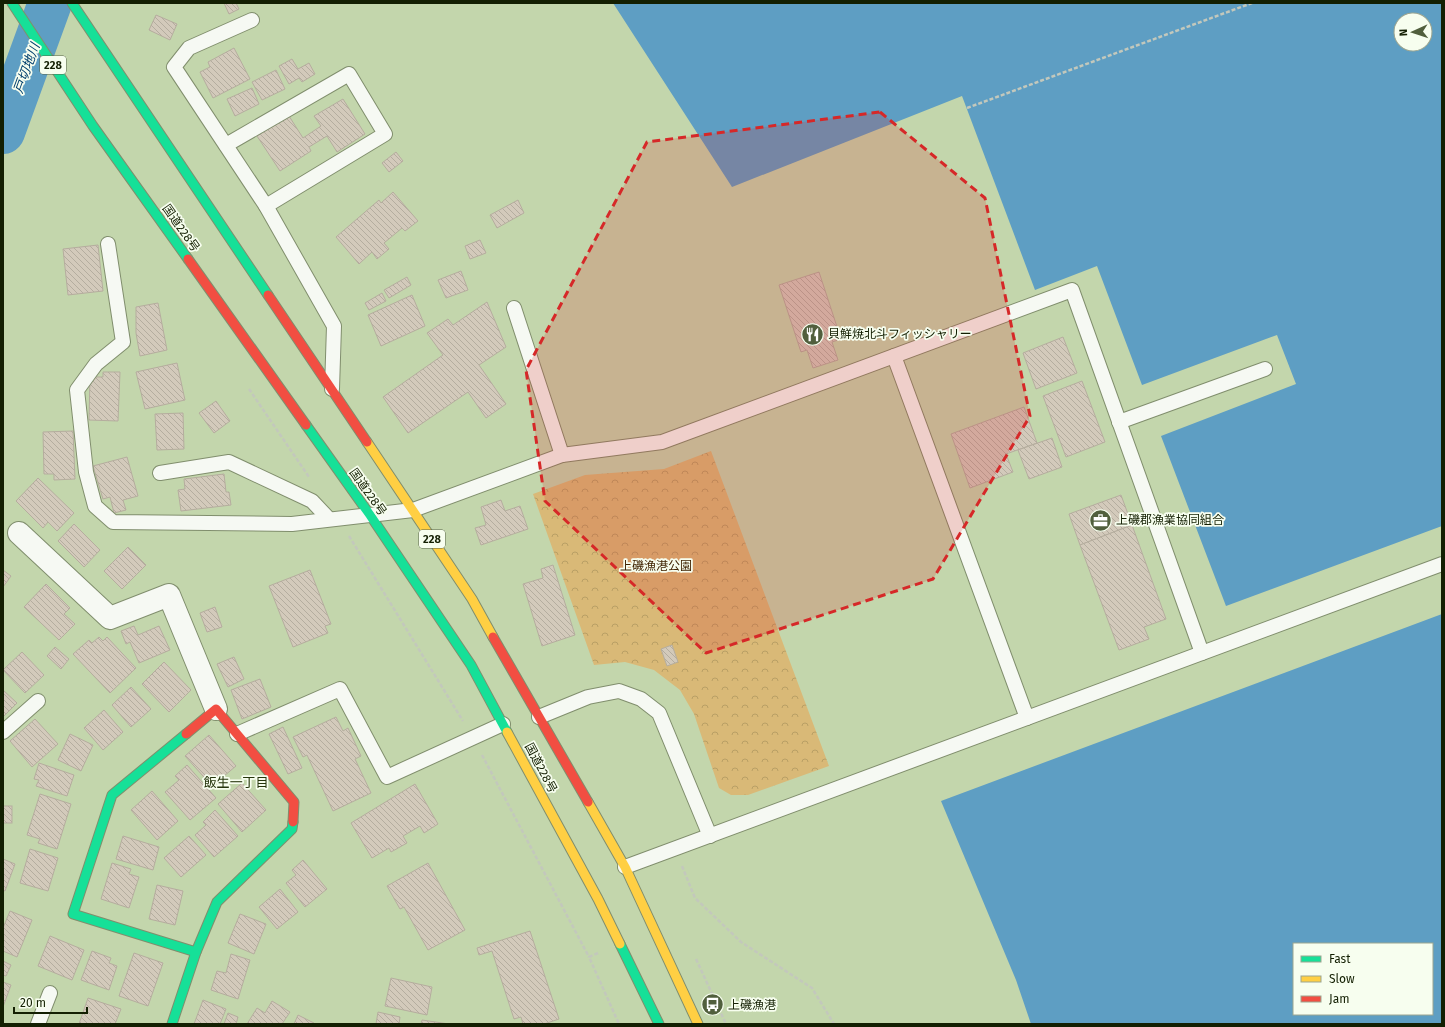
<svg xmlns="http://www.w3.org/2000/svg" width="1445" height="1027" viewBox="0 0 1445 1027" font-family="'Fira Sans','Noto Sans JP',sans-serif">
  <defs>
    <pattern id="forest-crowns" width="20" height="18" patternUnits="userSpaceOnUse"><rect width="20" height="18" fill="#d9b977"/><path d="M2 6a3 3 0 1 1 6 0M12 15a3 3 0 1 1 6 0" fill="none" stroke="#b99f65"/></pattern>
    <pattern id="building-back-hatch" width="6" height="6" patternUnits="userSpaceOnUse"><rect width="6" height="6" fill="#d3cabb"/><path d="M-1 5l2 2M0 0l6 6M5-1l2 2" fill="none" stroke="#b4ad9f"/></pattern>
  </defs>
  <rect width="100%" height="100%" fill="#c3d6ac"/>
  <polygon fill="url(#forest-crowns)" points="711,451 829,766 748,795 731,795 719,788 694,714 680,690 654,670 625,662 594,665 533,494 585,475 664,469"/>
  <g fill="#5e9ec3" fill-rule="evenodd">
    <path d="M613 3H1442V526L1226 606 1161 436 1296 384 1277 335 1142 385 1097 266 1035 290 962 96 732 187ZM1401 20H1425V44H1401Z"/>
    <path d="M1442 614V1024H1031L1016 980 941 801ZM1294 944H1432V1014H1294Z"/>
  </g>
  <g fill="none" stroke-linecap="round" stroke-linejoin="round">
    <polyline stroke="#5e9ec3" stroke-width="44" points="3,132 50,3"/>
  </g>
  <g fill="url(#building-back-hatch)" stroke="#b5ad9e">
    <polygon points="224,3 236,3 239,9 229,14"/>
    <polygon points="156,15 177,24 170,40 149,30"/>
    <polygon points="234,48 250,79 213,98 200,72 210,67 208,62"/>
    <polygon points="292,59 298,69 309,63 315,74 302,82 299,78 289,84 279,66"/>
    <polygon points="276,70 285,89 262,100 252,82"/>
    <polygon points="252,88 259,104 235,116 227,99"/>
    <polygon points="343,99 365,134 337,152 327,136 309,147 311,151 280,171 257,136 289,116 303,138 321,126 314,116"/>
    <polygon points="396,152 403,161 389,172 382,163"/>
    <polygon points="393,192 418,221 405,231 402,228 384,243 389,249 377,259 372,252 359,264 336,237 379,200 381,203"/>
    <polygon points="518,200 524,213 497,228 490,215"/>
    <polygon points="480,240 486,253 470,259 465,246"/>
    <polygon points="98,245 103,291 68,295 63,249"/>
    <polygon points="461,271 468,290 446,298 438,280"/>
    <polygon points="819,272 841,339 832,342 838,360 813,368 807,350 801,352 779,285"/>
    <polygon points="407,277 411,285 389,298 384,290"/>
    <polygon points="382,293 386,301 369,310 365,303"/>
    <polygon points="412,295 425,326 381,346 368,315"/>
    <polygon points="487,302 506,347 479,365 506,404 486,418 468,392 408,433 383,397 443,355 427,333 448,319 453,325"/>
    <polygon points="158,303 167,350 140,356 136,333 136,307"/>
    <polygon points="1063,337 1077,373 1036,389 1023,353"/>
    <polygon points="177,363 185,400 145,409 136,372"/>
    <polygon points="103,372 120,372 118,421 89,420 90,377 103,377"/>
    <polygon points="1082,381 1105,442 1066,457 1043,396"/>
    <polygon points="216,401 230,421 214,433 199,413"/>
    <polygon points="1024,407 1037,443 1006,454 1013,472 970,488 951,434"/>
    <polygon points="183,413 184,449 157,450 155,414"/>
    <polygon points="73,431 75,479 54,480 54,474 44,474 43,432"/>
    <polygon points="1052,438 1062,467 1029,479 1018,450"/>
    <polygon points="127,457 138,496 123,500 126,510 114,513 110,497 103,499 93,466"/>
    <polygon points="224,474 226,492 229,492 231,505 181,511 178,490 185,489 184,479"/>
    <polygon points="38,478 74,513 57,531 48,522 43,528 16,501"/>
    <polygon points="1121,495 1132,525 1080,545 1069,514"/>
    <polygon points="501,500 505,511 520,506 528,529 481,545 475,528 486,525 481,507"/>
    <polygon points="74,524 100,550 84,567 58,541"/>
    <polygon points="1132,525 1166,619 1144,627 1149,639 1119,650 1080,545"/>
    <polygon points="128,547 146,565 122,589 104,571"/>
    <polygon points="553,565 575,635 542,646 523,584 543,578 541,569"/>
    <polygon points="3,570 11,576 3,587"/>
    <polygon points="310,570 331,624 325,626 328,633 293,647 269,586"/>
    <polygon points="46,584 70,608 64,614 75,624 59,640 24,607"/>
    <polygon points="215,607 222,627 207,632 200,613"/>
    <polygon points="134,626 138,635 159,626 170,650 139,663 130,642 126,644 121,631"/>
    <polygon points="99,637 103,641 107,637 136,668 110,693 73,654 89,640 92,643"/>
    <polygon points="672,645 678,662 667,666 661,649"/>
    <polygon points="55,647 69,659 61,669 47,656"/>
    <polygon points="22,652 44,675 25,693 3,670"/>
    <polygon points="234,657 244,679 228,687 217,664"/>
    <polygon points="164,662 191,690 169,712 142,684"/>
    <polygon points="260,679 271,707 242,719 231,690"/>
    <polygon points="131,687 151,709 131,727 112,705"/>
    <polygon points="3,690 17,703 3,717"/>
    <polygon points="104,710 123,732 103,750 84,728"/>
    <polygon points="336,717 343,731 348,728 361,756 355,759 371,793 333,811 307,755 303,757 293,737"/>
    <polygon points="35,719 58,744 32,767 10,741"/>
    <polygon points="283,727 302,768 288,774 269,734"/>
    <polygon points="70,734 93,745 81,771 58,760"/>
    <polygon points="209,735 236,766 212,786 185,756"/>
    <polygon points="39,763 74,775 67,796 36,786 39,780 34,779"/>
    <polygon points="187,765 216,798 190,820 165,792 179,780 175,776"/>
    <polygon points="242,783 266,810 242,832 218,804"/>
    <polygon points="415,784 438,824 424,833 420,826 403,836 407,843 391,852 389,848 372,858 351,823"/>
    <polygon points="152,791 178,821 157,840 131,810"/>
    <polygon points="40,794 71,804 57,849 38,843 40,839 27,835"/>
    <rect x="3" y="806" width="9" height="17"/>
    <polygon points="215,810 238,836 214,857 195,835 206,825 203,822"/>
    <polygon points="123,836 159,847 153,870 116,859"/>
    <polygon points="189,836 206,855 181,877 164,858"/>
    <polygon points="30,849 58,858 48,891 20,883"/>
    <polygon points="3,859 15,864 5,891 3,890"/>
    <polygon points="303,860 327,889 305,907 286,883 296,875 292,870"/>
    <polygon points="112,863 131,869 129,874 139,877 129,908 101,899"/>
    <polygon points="428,863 465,930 428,950 404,907 400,909 387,886"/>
    <polygon points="157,885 183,891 175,925 149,919"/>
    <polygon points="280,889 298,912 277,929 259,907"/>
    <polygon points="10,911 32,920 17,957 3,951 3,928"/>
    <polygon points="240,914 266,924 254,954 228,943"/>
    <polygon points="530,931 559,1019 544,1024 523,1024 521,1017 514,1019 492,951 479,955 477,948"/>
    <polygon points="50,936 84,950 72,980 38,966"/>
    <polygon points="92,951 111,958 109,963 117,966 109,990 81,980"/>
    <polygon points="134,953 163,963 148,1006 119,996"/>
    <polygon points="231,954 250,960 238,999 211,990 217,971 226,973"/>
    <polygon points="3,961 11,965 6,976 3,975"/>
    <polygon points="391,978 432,987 427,1015 385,1006"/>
    <polygon points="3,982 11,985 3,1007"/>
    <polygon points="88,998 121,1009 115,1024 79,1024"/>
    <polygon points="203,1000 226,1009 220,1024 194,1024"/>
    <polygon points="272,1001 290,1012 282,1024 247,1024 257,1008 265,1013"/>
    <polygon points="378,1012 400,1017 399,1024 376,1024"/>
    <polygon points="228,1013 238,1017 236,1024 224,1024"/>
    <polygon points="298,1015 314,1023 314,1024 294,1024"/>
    <polygon points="422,1020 449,1024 421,1024"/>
  </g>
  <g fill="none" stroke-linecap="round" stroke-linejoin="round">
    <defs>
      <g id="lane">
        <polyline points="252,20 189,48 174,67 266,206 334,326 332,389"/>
        <polyline points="226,145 349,74 385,134 266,206"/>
        <polyline points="108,244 123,342 96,364 77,390 86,472 95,506 113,522 292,524 413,510 562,455 662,442 1072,290 1202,653"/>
        <polyline points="514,308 562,455"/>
        <polyline points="894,356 1027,718"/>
        <polyline points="1119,422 1265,369"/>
        <polyline points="160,473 229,462 312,501 329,519"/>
        <polyline points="539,717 588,697 619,691 641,699 659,713 710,836"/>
        <polyline points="3,732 38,701"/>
        <polyline points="237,734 340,689 387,777 503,724"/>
        <polyline points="625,867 1442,564"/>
        <polyline points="38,1024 50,993"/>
      </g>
      <polyline id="street" points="19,533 110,618 169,595 216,709"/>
      <g id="fast">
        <polyline points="12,3 93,126 188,259"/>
        <polyline points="72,3 268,295"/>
        <polyline points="306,425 370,515 471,665 507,732"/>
        <polyline points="186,734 112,795 73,914 196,952"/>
        <polyline points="620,944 659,1024"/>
        <polyline points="172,1024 196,952 217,902 292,829 293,822"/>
      </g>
      <g id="slow">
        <polyline points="367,442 472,599 493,637"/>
        <polyline points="507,732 598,899 620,944"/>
        <polyline points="588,802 625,867 698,1024"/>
      </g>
      <g id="jam">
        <polyline points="188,259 306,425"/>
        <polyline points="268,295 367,442"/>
        <polyline points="493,637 588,802"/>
        <polyline points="186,734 216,709 294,802 293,822"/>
      </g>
    </defs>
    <use href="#lane" stroke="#808e6d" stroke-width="16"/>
    <use href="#street" stroke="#808e6d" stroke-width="24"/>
    <use href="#fast" stroke="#808e6d" stroke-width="11"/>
    <use href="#slow" stroke="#808e6d" stroke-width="11"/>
    <use href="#jam" stroke="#808e6d" stroke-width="11"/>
    <g stroke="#c3c8bc" stroke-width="2.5" stroke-dasharray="4 2" stroke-linecap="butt">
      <polyline points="967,108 1252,3"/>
      <polyline points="249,389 309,477"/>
      <polyline points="349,536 463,721"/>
      <polyline points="482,755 589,957"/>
      <polyline points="682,866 695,898 741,942 812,988 834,1024"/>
      <polyline points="598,953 589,957 619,1024"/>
      <polyline points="696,959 726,1024"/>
    </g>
    <use href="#lane" stroke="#f6f9f3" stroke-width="14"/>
    <use href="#street" stroke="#f6f9f3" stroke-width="22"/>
    <use href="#fast" stroke="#16e098" stroke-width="9"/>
    <use href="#slow" stroke="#ffcf43" stroke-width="9"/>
    <use href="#jam" stroke="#f24e42" stroke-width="9"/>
  </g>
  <path fill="#d62828" fill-opacity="0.2" stroke="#d62828" stroke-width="3" stroke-dasharray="8 5" stroke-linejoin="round" d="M880 112 985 198 1030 416 933 579 706 653 545 501 526 370 647 142Z"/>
  <defs>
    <symbol id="restaurant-disc" viewBox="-11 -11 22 22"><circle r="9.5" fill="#515f3d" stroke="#f7feef"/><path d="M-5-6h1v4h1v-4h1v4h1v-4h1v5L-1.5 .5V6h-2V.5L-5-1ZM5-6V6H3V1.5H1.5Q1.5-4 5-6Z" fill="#fff"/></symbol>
    <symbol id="office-disc" viewBox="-11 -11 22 22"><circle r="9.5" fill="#515f3d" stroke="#f7feef"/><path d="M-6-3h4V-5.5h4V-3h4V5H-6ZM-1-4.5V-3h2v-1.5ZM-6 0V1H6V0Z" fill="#fff"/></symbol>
    <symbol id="bus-disc" viewBox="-11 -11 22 22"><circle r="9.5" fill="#515f3d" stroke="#f7feef"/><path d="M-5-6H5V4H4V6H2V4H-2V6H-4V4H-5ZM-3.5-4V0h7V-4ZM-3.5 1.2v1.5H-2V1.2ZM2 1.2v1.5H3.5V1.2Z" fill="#fff"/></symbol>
  </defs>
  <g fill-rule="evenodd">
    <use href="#restaurant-disc" x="800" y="322" width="25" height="25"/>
    <use href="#office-disc" x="1088" y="508" width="25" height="25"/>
    <use href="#bus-disc" x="700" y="992" width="25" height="25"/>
  </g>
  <g text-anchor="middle" stroke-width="3.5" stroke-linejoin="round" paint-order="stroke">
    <g fill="#f7feef" stroke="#576249" stroke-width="1">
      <rect x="40" y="56" width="26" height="18" rx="3"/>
      <rect x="419" y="530" width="26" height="18" rx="3"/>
    </g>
    <g font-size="11" font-weight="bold" fill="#131f02">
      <text x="53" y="69">228</text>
      <text x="432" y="543">228</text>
    </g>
    <g font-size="12" fill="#131f02" stroke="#f7feef">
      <text transform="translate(181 228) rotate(55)" y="4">国道228号</text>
      <text transform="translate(368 492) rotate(55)" y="4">国道228号</text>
      <text transform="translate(541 768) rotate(62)" y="4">国道228号</text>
    </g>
    <g font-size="12" fill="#131f02" stroke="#f7feef" text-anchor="start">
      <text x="828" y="338">貝鮮焼北斗フィッシャリー</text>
      <text x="1116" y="524">上磯郡漁業協同組合</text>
      <text x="728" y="1009">上磯漁港</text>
    </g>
    <g font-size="12" fill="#3f2200" stroke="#f7feef">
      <text x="656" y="570">上磯漁港公園</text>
    </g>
    <g font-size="13" font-style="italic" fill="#003f6d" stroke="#f7feef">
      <text transform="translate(26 68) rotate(-70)" y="5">戸切地川</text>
    </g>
    <g font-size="13" fill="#25350c" stroke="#f7feef">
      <text x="236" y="787">飯生一丁目</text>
    </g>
  </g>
  <rect width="1445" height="1027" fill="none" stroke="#131f02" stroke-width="8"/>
  <rect x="1293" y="943" width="140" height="72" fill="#f7feef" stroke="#9ca590"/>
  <rect x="1301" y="956" width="20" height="6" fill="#16e098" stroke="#9ca590"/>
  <text x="1329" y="963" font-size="12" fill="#131f02">Fast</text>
  <rect x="1301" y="976" width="20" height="6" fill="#ffcf43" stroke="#9ca590"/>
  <text x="1329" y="983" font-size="12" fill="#131f02">Slow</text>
  <rect x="1301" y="996" width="20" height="6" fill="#f24e42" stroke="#9ca590"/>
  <text x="1329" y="1003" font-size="12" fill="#131f02">Jam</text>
  <g transform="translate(1413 32) rotate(267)"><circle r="19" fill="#f7feef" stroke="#9ca590"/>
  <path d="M0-3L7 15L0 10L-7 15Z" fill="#515f3d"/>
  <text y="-6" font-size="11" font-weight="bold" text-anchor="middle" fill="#131f02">N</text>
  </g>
  <path d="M14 1007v6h73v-6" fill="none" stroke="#131f02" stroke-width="2"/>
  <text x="20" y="1007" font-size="12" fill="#131f02" stroke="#f7feef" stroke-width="3" paint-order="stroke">20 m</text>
</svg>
